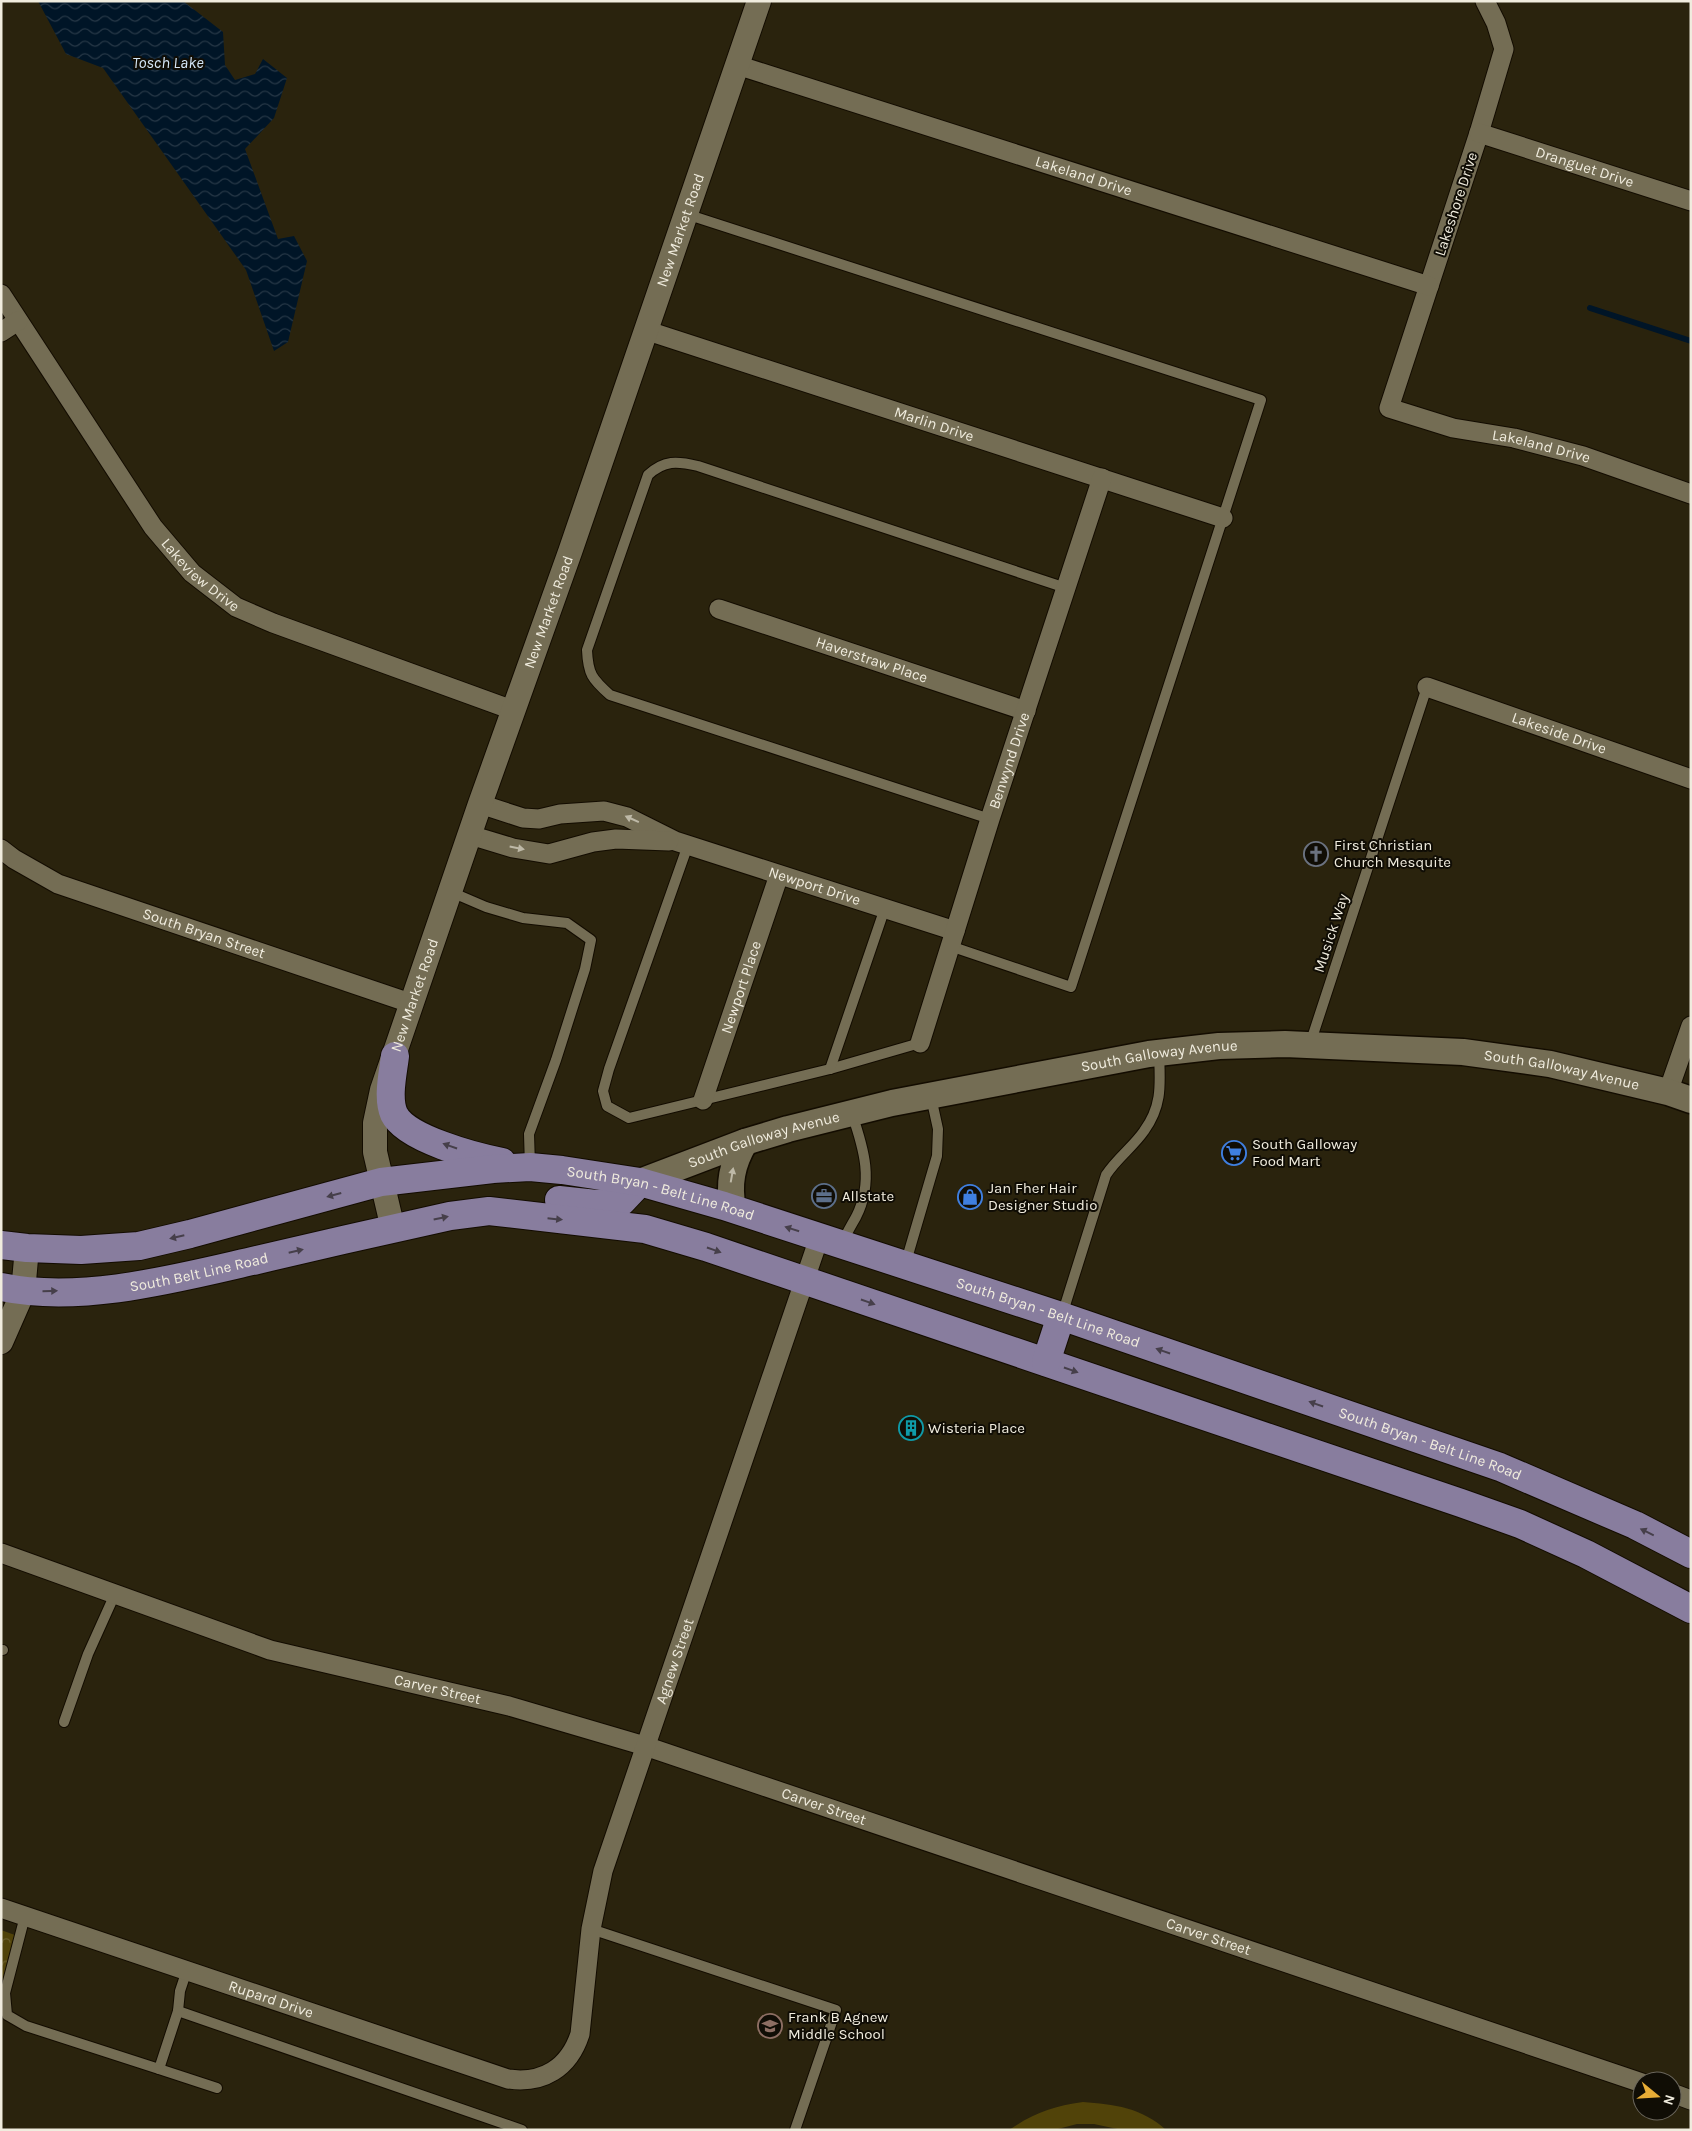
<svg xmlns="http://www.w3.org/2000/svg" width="1692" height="2131" viewBox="0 0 1692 2131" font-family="Karla,sans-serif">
  <defs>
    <pattern id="forest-crowns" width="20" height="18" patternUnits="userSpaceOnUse" patternTransform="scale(1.25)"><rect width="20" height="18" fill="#514309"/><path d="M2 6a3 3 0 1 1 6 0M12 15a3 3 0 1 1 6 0" fill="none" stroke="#6a5e2c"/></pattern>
    <pattern id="water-waves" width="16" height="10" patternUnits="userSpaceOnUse" patternTransform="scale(1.25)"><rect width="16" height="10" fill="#001527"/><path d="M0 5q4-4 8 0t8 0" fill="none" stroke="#263746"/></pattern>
  </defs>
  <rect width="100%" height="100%" fill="#2a230d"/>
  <path fill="#514309" d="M1083 2102C1113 2104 1143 2108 1166 2130H1122L1094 2124H1077L1054 2130H1009C1034 2113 1053 2106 1083 2102Z"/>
  <polygon fill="url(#forest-crowns)" points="1,1930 23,1938 1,2003"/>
  <polygon fill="url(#water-waves)" points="38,1 183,1 223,32 225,65 235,80 255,74 263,59 287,78 274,118 245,149 278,239 294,236 307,261 288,342 274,351 246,270 103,68 66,54"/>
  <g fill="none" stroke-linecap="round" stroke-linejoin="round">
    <polyline stroke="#001527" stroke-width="6" points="1590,308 1691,341"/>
    <defs>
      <g id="service">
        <polyline points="686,214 1261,400 1071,987 950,946"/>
        <path d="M990 819 610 695C592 679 588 674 587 650L648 475C664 460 677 461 698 466L1066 588"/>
        <polyline points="688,845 609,1069 603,1091 607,1106 629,1118 830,1069 920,1043"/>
        <polyline points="451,892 486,907 523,918 567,923 591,940 585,969 556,1060 529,1134 530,1166"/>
        <polyline points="1310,1044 1427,687"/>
        <polyline points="830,1069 885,908"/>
        <path d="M842 1244C846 1234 851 1226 856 1217 874 1182 864 1149 852 1114"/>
        <polyline points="905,1265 937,1156 938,1129 931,1097"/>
        <path d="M1062 1315 1106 1175C1117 1158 1133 1147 1144 1131 1163 1105 1160 1083 1159 1053"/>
        <polyline points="1,1650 3,1650"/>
        <polyline points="64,1722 88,1654 115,1594"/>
        <polyline points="25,1916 5,1993 7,2015 26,2026 159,2069 178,2011 180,1991 187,1970"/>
        <polyline points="591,1929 836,2010 795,2130"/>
        <polyline points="178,2011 522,2130"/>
        <polyline points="159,2069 217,2088"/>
      </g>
      <g id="minor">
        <path id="s1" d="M1485 1 1496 23 1504 49 1479 133 1389 408 1453 428 1514 438 1583 456 1691 494"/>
        <path id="s2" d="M737 65 1429 286"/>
        <path id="s3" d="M1479 133 1691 201"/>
        <path id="s4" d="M1 294 153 527 192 573 236 607 273 623 515 711"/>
        <path id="s5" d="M645 330 1223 518"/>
        <polyline points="1,332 18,321"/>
        <path id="s6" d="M719 609 1026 711"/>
        <path id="s7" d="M1427 687 1691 779"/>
        <path id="s8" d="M480 804 523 818 539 819 560 814 604 811 627 817 675 841 955 931"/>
        <polyline points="470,835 513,848 549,854 593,842 616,839 669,841"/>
        <path id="s9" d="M1 849 14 859 58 884 413 1004"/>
        <path id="s10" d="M920 1043 990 819 1102 478"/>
        <polyline points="1668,1092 1691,1026"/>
        <path id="s11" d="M703 1100 779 875"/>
        <path id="s12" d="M1 1553 270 1650 509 1706 645 1746 1642 2083"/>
        <path id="s13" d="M1 1908 508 2079C543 2084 569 2068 580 2034L591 1929 603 1871 819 1238"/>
        <polyline points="1672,2093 1691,2100"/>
      </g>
      <g id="tertiary">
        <path id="s14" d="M393 1229 375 1152V1123L382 1090 480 804 570 552 759 1"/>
        <polyline points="1,1342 23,1292 27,1248"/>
      </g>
      <g id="secondary">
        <path id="s15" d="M640 1182 745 1142 788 1129 892 1103 1149 1054 1219 1046 1285 1044 1463 1052 1550 1064 1668 1092 1691 1100"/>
        <path d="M733 1209C728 1184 732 1164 745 1142"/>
      </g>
      <g id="primary">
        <path d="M395 1056C393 1073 387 1098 394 1114 406 1139 476 1157 502 1162"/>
        <polyline points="559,1200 596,1204 622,1201 640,1182"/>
        <path id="s16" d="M1 1245 27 1248 81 1250 139 1246 190 1234 381 1182 493 1169 530 1167 562 1170 640 1182 724 1206 1061 1316 1500 1467 1635 1525 1691 1554"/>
        <path id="s17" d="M1 1287C82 1304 178 1278 257 1260 321 1245 386 1230 450 1216L489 1211 645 1229 706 1247 1461 1503 1520 1524 1586 1554 1691 1609"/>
        <polyline points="1046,1362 1061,1316"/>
      </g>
    </defs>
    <use href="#service" stroke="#130c00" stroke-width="12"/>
    <use href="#minor" stroke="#130c00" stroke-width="21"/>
    <use href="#tertiary" stroke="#130c00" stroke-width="26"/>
    <use href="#secondary" stroke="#130c00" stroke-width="29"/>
    <use href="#primary" stroke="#130c00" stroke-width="30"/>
    <use href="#service" stroke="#746d54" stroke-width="10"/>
    <use href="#minor" stroke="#746d54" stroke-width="19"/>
    <use href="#tertiary" stroke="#746d54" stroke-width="24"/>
    <use href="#secondary" stroke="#746d54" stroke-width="26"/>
    <use href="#primary" stroke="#887d9e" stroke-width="28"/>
  </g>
  <defs><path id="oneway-solid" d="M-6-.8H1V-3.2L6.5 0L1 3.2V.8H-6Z" transform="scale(1.25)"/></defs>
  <g fill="#beb9a7">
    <use href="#oneway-solid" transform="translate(632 819) rotate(-156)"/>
    <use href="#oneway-solid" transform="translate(517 848) rotate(11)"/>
    <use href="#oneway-solid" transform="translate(732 1175) rotate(-80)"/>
  </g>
  <g fill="#463f4a">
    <use href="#oneway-solid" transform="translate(450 1146) rotate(-161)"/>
    <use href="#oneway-solid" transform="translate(334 1195) rotate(165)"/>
    <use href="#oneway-solid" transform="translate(441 1218) rotate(-12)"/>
    <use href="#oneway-solid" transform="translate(555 1219) rotate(6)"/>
    <use href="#oneway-solid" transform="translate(792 1229) rotate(-162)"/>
    <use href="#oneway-solid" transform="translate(177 1237) rotate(167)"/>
    <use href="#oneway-solid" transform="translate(714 1250) rotate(19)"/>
    <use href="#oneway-solid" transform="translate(296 1251) rotate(-13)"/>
    <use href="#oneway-solid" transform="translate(50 1291) rotate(-1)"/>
    <use href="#oneway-solid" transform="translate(868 1302) rotate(19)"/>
    <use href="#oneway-solid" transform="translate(1163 1351) rotate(-161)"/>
    <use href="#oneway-solid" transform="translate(1071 1370) rotate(19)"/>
    <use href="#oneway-solid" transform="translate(1316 1404) rotate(-161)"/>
    <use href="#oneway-solid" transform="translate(1647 1532) rotate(-154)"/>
  </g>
  <defs>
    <symbol id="church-ring" viewBox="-11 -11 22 22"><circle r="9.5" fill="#100d05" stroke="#6b7280" stroke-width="1.5"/><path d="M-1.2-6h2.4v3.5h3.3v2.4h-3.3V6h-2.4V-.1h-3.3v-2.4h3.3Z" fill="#6b7280"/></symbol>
    <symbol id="supermarket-ring" viewBox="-11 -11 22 22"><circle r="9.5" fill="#100d05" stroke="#3f7fe0" stroke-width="1.5"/><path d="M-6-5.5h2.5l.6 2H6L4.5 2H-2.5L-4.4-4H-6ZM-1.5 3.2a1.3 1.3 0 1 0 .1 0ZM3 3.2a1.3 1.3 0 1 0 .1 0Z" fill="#3f7fe0"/></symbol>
    <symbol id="office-ring" viewBox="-11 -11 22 22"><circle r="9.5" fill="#100d05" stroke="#5c6f8a" stroke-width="1.5"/><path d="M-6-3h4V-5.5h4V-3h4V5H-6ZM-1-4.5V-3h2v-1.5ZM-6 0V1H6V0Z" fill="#5c6f8a"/></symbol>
    <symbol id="shop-ring" viewBox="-11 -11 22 22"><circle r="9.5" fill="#100d05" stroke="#3f7fe0" stroke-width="1.5"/><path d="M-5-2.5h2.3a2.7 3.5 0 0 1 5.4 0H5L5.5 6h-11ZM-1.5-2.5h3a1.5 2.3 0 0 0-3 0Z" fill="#3f7fe0"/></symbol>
    <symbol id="building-ring" viewBox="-11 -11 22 22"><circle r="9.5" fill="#100d05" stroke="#0f9aa8" stroke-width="1.5"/><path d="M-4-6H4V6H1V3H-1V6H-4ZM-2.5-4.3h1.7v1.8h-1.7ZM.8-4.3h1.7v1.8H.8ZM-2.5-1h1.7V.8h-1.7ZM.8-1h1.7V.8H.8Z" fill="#0f9aa8"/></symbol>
    <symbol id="school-ring" viewBox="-11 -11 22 22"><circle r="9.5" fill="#100d05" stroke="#8d6e63" stroke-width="1.5"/><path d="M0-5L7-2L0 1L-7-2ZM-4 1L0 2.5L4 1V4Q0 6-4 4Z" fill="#8d6e63"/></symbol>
  </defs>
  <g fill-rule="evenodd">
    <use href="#church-ring" x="1302" y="840" width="28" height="28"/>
    <use href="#supermarket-ring" x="1220" y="1139" width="28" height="28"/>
    <use href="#office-ring" x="810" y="1182" width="28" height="28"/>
    <use href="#shop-ring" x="956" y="1183" width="28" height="28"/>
    <use href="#building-ring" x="897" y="1414" width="28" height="28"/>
    <use href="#school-ring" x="756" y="2012" width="28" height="28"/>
  </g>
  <g text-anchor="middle" stroke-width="4" stroke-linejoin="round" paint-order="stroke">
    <g font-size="15" fill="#f0ecde" stroke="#100d05">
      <text dy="5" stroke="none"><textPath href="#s3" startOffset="111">Dranguet Drive</textPath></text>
      <text dy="5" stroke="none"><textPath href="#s2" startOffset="364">Lakeland Drive</textPath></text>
      <text transform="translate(1456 204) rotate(-72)" y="5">Lakeshore Drive</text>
      <text dy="5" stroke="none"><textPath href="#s14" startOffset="1052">New Market Road</textPath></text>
      <text dy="5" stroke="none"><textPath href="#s5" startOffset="304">Marlin Drive</textPath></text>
      <text dy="5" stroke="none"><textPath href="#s1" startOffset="586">Lakeland Drive</textPath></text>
      <text dy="5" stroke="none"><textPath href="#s4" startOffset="346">Lakeview Drive</textPath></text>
      <text dy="5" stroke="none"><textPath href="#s14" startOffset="648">New Market Road</textPath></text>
      <text dy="5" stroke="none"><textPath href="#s6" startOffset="161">Haverstraw Place</textPath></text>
      <text dy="5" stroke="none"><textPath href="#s7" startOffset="140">Lakeside Drive</textPath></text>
      <text dy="5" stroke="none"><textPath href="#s10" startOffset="296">Benwynd Drive</textPath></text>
      <text dy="5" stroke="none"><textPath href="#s8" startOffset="351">Newport Drive</textPath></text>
      <text transform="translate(1331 933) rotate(-72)" y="5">Musick Way</text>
      <text dy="5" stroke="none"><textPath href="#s9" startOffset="221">South Bryan Street</textPath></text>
      <text dy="5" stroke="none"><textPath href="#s11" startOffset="119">Newport Place</textPath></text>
      <text dy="5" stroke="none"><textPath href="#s14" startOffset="242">New Market Road</textPath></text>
      <text dy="5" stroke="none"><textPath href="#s15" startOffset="536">South Galloway Avenue</textPath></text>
      <text dy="5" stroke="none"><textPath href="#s15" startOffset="941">South Galloway Avenue</textPath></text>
      <text dy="5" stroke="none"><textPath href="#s15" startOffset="131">South Galloway Avenue</textPath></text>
      <text dy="5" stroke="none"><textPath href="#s16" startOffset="672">South Bryan - Belt Line Road</textPath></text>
      <text dy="5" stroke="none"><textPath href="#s17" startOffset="200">South Belt Line Road</textPath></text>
      <text dy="5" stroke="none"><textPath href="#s16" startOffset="1078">South Bryan - Belt Line Road</textPath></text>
      <text dy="5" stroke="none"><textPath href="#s16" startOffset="1482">South Bryan - Belt Line Road</textPath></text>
      <text dy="5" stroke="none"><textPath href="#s13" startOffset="1015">Agnew Street</textPath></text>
      <text dy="5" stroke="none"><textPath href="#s12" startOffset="458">Carver Street</textPath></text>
      <text dy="5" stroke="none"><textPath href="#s12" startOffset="862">Carver Street</textPath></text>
      <text dy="5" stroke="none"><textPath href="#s12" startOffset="1268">Carver Street</textPath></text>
      <text dy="5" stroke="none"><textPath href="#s13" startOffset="285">Rupard Drive</textPath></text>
    </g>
    <g font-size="15" fill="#f0ecde" stroke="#100d05" text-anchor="start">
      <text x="1334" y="850">First Christian<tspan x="1334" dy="17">Church Mesquite</tspan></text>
      <text x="1252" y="1149">South Galloway<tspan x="1252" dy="17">Food Mart</tspan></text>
      <text x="988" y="1193">Jan Fher Hair<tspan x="988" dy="17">Designer Studio</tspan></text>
      <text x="842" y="1201">Allstate</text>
      <text x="928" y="1433">Wisteria Place</text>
      <text x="788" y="2022">Frank B Agnew<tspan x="788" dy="17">Middle School</tspan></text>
    </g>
    <g font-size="16" font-style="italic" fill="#d4e6f7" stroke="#100d05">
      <text x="168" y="68">Tosch Lake</text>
    </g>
  </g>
  <rect width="1692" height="2131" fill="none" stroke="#f0ecde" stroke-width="5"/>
  <g transform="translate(1657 2096) rotate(108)"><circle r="24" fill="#100d05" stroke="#6a665c"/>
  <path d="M0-4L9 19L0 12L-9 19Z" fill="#e7ac36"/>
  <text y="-8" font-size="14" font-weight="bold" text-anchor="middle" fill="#f0ecde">N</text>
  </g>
</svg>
